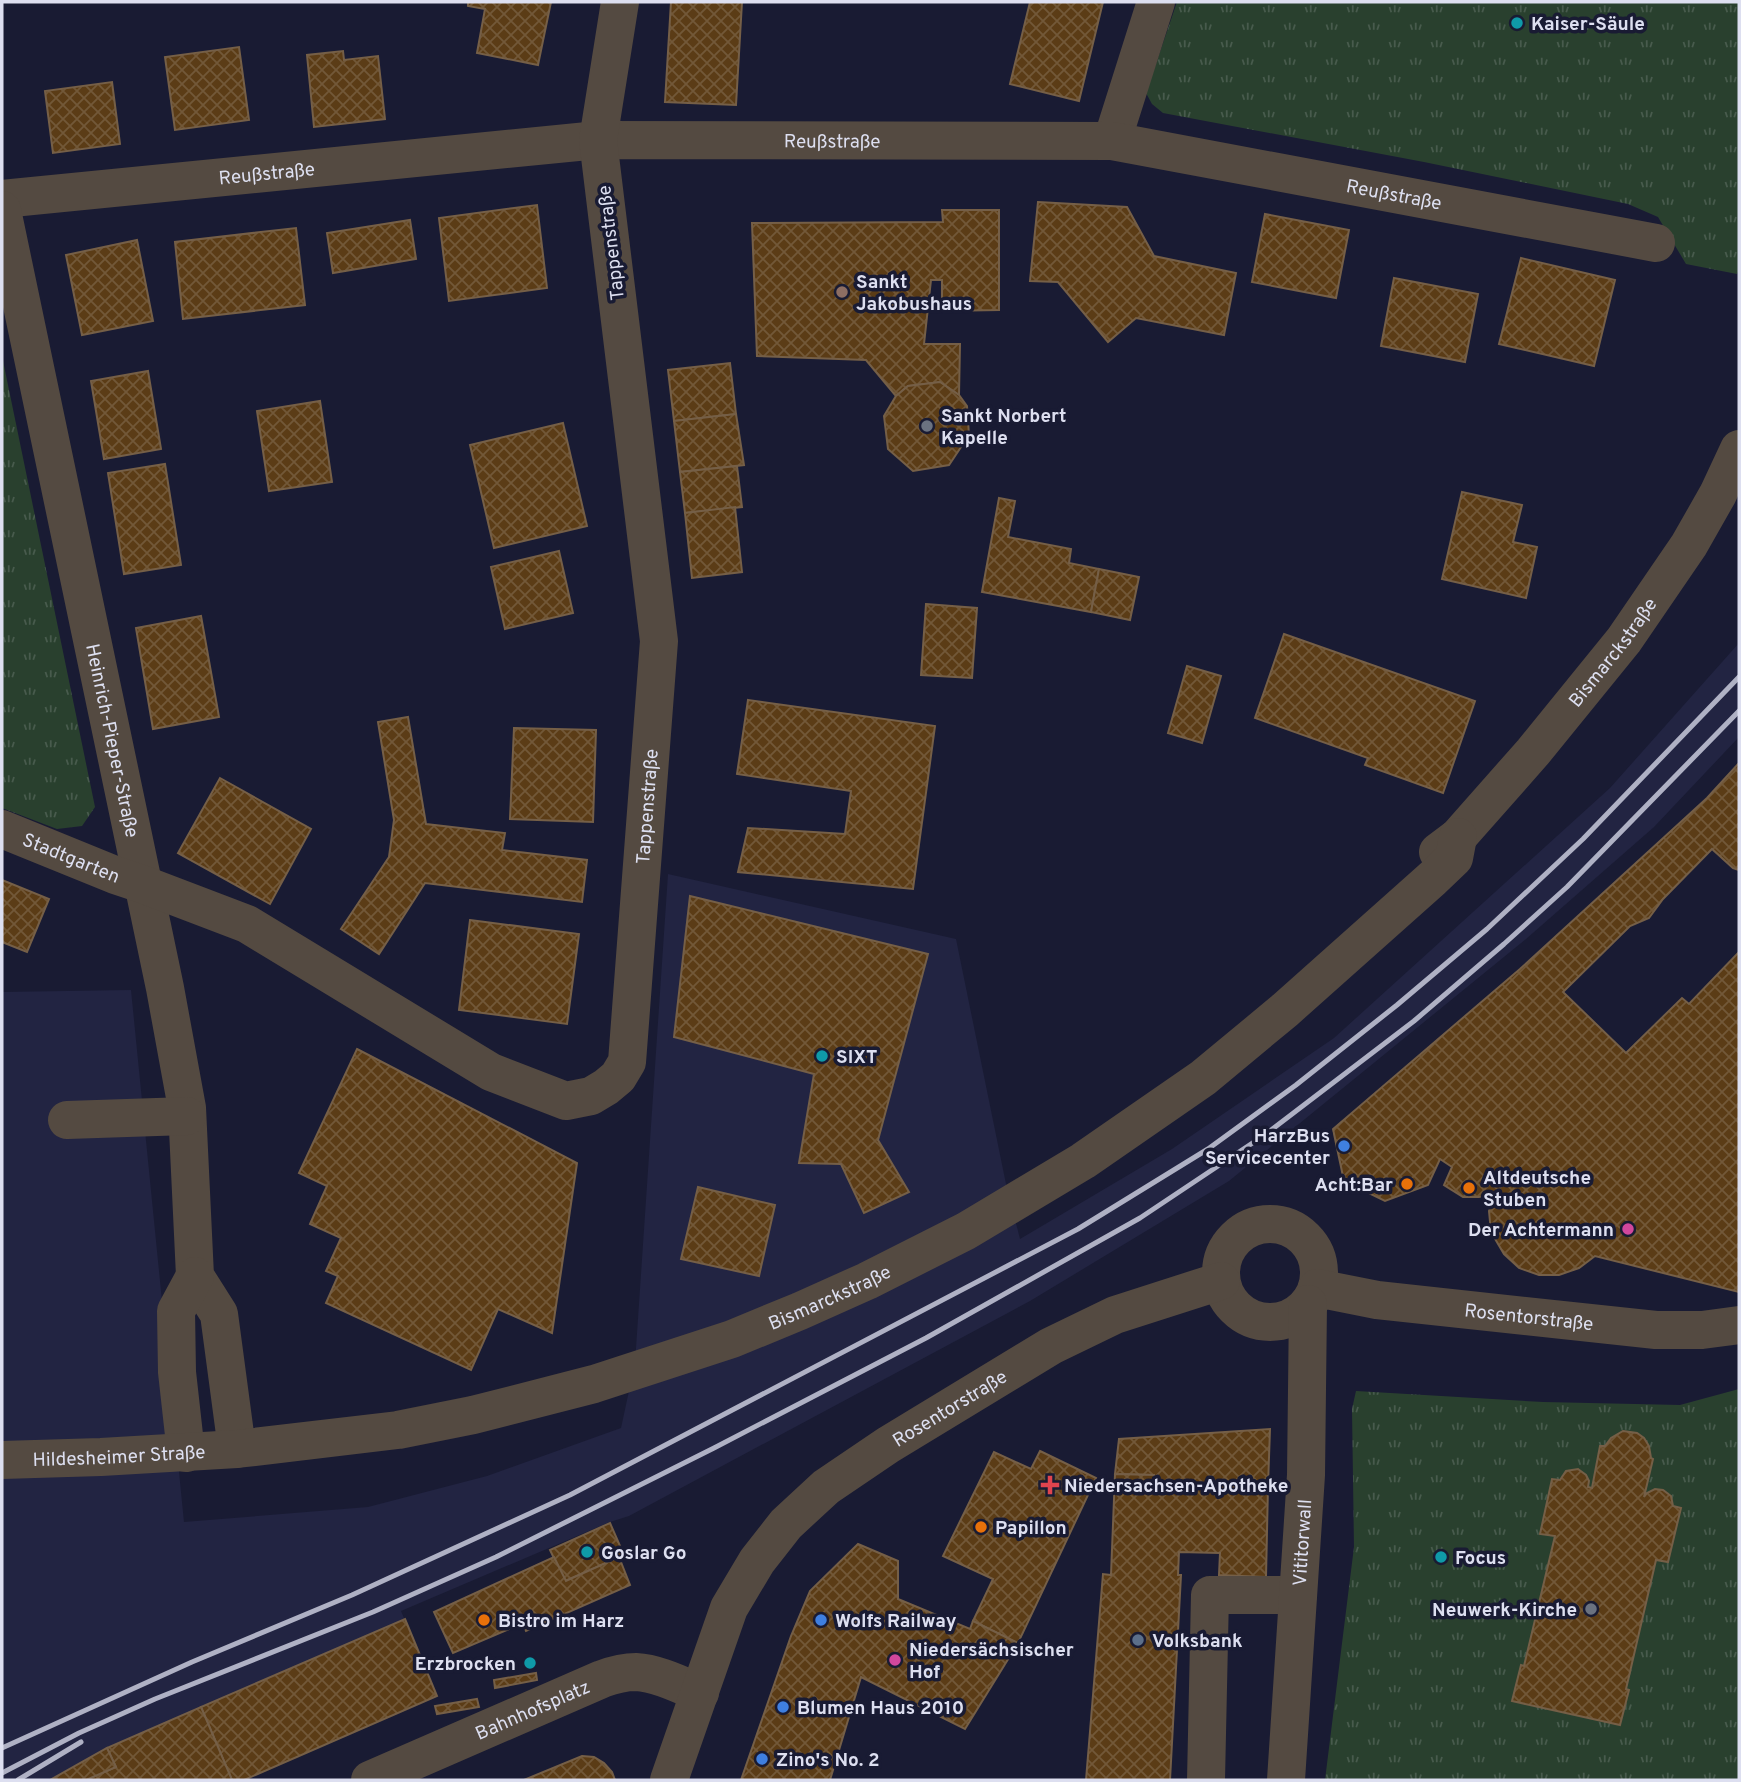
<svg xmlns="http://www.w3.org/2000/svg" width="1741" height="1782" viewBox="0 0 1741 1782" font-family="Overpass,sans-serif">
  <defs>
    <pattern id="park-tufts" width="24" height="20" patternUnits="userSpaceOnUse" patternTransform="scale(1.75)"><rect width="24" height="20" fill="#29402e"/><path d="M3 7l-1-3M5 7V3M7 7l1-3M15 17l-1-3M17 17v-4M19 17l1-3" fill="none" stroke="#485b4d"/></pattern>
    <pattern id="building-cross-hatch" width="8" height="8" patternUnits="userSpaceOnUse" patternTransform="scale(1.75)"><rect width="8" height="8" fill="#5b3c16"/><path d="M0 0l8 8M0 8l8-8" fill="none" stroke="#725838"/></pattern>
  </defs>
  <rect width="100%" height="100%" fill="#191b33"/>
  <polygon fill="#222442" points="1739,643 1739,737 1654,827 1526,939 1229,1181 1030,1301 629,1516 610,1522 401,1611 437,1696 244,1780 2,1780 2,992 131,990 184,1522 368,1507 487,1476 621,1428 635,1363 668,874 956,939 1006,1184 1020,1239 1172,1149 1334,1038 1610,788"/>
  <g fill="url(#park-tufts)">
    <polygon points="1177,2 1739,2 1739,269 1737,274 1686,264 1658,217 1628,204 1424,162 1163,113 1152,104 1146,93"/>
    <polygon points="2,356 95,807 82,826 57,829 2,808"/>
    <polygon points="1739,1389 1739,1780 1325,1780 1354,1547 1352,1409 1356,1391 1543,1402 1680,1405"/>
  </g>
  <g fill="url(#building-cross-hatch)" stroke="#755f47" stroke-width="2">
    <polygon points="468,2 551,2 538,65 477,53 485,9 468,6"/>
    <polygon points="671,2 742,2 736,105 665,102"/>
    <polygon points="1030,2 1103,2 1079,101 1010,84"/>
    <polygon points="239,47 249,120 175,130 165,57"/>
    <polygon points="343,51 344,60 378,56 385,119 314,127 307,55"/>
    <polygon points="112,82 120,144 53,153 45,91"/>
    <polygon points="1038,202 1127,207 1154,256 1236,273 1224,335 1136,318 1108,342 1058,282 1030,281"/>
    <polygon points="537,205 547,288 449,301 439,218"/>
    <polygon points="942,210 999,210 999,310 942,311 942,280 931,280 924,344 960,344 959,395 940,382 908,386 896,396 866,360 757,356 752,223 943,222"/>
    <polygon points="1265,214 1349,230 1336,298 1252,282"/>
    <polygon points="410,220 416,259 333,273 327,233"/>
    <polygon points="296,228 305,305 183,319 175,242"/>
    <polygon points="137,240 153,321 82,335 66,255"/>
    <polygon points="1521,258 1615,280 1594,366 1499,344"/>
    <polygon points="1394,278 1478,294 1465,362 1381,346"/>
    <polygon points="730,363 736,414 674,421 668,370"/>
    <polygon points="148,371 161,449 104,459 91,381"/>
    <polygon points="940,382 959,395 967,406 969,435 949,465 913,471 888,449 884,416 896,396 908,386"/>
    <polygon points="320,401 332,482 269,491 257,411"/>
    <polygon points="736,414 744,465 680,472 674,421"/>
    <polygon points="563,423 587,526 494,548 470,445"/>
    <polygon points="165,464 181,565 124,574 108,473"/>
    <polygon points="737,466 742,507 685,513 680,472"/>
    <polygon points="1462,492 1522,505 1513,542 1537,547 1526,598 1442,579"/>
    <polygon points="999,498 1015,501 1008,537 1071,549 1069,563 1099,569 1091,612 982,592"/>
    <polygon points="735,507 742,572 692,578 685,513"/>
    <polygon points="559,551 573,613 505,629 491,567"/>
    <polygon points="1099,569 1139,577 1130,620 1091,612"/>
    <polygon points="926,604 977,608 972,678 921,675"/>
    <polygon points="201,616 219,717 153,729 136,628"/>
    <polygon points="1284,634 1475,701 1443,793 1365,765 1368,758 1255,718"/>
    <polygon points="1187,666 1221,676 1202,743 1168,733"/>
    <polygon points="748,700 935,726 913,889 738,872 748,828 845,834 851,791 737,774"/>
    <polygon points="408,717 426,824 505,833 502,850 587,860 582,902 425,883 379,954 341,929 389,857 394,820 378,722"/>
    <polygon points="514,728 596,730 593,822 510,819"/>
    <polygon points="1739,763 1739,870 1733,868 1712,849 1663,899 1649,918 1630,926 1563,992 1626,1053 1682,998 1689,1004 1739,952 1739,1292 1595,1256 1579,1268 1559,1275 1539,1275 1519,1268 1504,1254 1491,1232 1489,1211 1494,1193 1479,1197 1463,1197 1444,1185 1452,1167 1440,1159 1428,1185 1385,1201 1344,1181 1333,1129 1520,969 1707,798"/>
    <polygon points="220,778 311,829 270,904 178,853"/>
    <polygon points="2,880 49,899 27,952 2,942"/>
    <polygon points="690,896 928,954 878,1140 909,1192 864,1213 841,1164 799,1163 814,1074 674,1037"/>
    <polygon points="470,920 579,934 567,1024 459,1010"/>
    <polygon points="357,1049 577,1163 552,1333 498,1309 471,1370 326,1303 338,1276 326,1271 341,1238 310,1224 327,1186 299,1173"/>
    <polygon points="698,1187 775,1205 759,1276 681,1259"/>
    <polygon points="1270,1429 1268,1486 1154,1483 1154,1475 1115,1474 1119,1439"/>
    <polygon points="1623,1431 1637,1433 1644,1438 1649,1446 1651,1458 1653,1459 1644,1497 1647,1493 1655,1489 1663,1490 1671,1496 1673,1506 1681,1508 1668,1562 1656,1560 1626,1689 1629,1690 1620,1725 1512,1701 1521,1665 1524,1666 1555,1536 1540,1534 1552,1479 1560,1480 1566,1471 1578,1469 1586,1475 1589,1481 1588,1487 1592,1488 1600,1446 1605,1446 1611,1438"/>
    <polygon points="1040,1451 1096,1478 1018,1643 973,1621 993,1579 943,1556 994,1452 1031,1469"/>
    <polygon points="1115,1474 1154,1475 1154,1483 1268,1486 1266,1577 1219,1575 1220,1553 1179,1552 1178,1575 1181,1575 1170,1780 1086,1780 1103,1574 1111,1575"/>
    <polygon points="610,1523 624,1555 565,1581 550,1550"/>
    <polygon points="858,1544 898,1561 898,1599 970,1629 973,1621 1018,1643 965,1729 861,1677 830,1780 741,1780 791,1636 810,1591"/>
    <polygon points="554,1557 566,1581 619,1557 630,1585 526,1631 523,1623 453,1653 434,1612"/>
    <polygon points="405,1619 437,1696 244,1780 232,1780 201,1707"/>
    <polygon points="536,1673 537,1680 495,1688 494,1680"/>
    <polygon points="477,1699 479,1707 437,1714 435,1706"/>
    <polygon points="201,1707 232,1780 86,1780 116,1767 107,1748"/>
    <polygon points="107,1748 116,1767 86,1780 50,1780"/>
    <polygon points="582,1756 594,1757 604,1763 612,1772 615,1780 524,1780"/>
  </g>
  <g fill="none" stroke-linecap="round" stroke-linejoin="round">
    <g stroke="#544a41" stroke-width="38">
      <polyline points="1112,141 1156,2"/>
      <path id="s1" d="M2 199 598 140 1112 141 1656 243"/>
      <path id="s2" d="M2 210 165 988 187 1108 195 1276 219 1314 237 1449"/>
      <path id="s3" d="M2 829 115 875 142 884 247 924 491 1072 566 1101 591 1096 606 1087 618 1077 627 1062 659 641 598 140 620 2"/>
      <path id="s4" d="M1438 852 1458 837 1465 829 1533 752 1624 640 1689 545 1718 494 1739 449"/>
      <polyline points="67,1120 187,1116"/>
      <circle cx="1270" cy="1273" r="49"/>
      <path id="s5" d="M1317 1288 1377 1300 1656 1330H1702L1739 1325"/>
      <polyline points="186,1453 177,1372 176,1311 195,1276"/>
      <path id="s6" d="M2 1460 101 1457 237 1449 398 1430 473 1415 594 1384 732 1339 800 1311 867 1281 966 1231 1083 1161 1203 1078 1285 1010 1432 879 1454 858 1458 837"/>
      <path id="s7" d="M370 1780 602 1679C613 1675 624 1672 636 1672 657 1673 681 1685 700 1693"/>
      <path id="s8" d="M669 1780 729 1608 757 1561 786 1524 826 1487 888 1445 1051 1346 1115 1315 1221 1281"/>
      <polyline points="1206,1780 1210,1595 1298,1595"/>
      <path id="s9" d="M1286 1780 1306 1475 1308 1304"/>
    </g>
    <g stroke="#afb1c4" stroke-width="5">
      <polyline points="2,1748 192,1662 352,1595 570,1495 1078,1229 1208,1149 1296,1085 1397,1005 1487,929 1583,839 1739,677"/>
      <polyline points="2,1773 79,1733 155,1699 373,1612 496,1557 714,1448 926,1338 1140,1218 1266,1134 1414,1021 1504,944 1567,887 1739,711"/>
      <polyline points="18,1780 81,1742"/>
    </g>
  </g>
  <g fill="#0f9aa8" stroke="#191b33" stroke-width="2.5">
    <circle cx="1517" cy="23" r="7"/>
    <circle cx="822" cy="1056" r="7"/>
    <circle cx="587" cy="1552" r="7"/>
    <circle cx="1441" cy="1557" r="7"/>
    <circle cx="530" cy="1663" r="7"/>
  </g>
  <circle fill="#8d6e63" stroke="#191b33" stroke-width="2.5" cx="842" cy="292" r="7"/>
  <g fill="#6b7280" stroke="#191b33" stroke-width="2.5">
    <circle cx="927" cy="426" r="7"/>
    <circle cx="1591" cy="1609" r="7"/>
  </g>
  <g fill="#3f7fe0" stroke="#191b33" stroke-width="2.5">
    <circle cx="1344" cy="1146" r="7"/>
    <circle cx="821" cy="1620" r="7"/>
    <circle cx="783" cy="1707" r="7"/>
    <circle cx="762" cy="1759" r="7"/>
  </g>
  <g fill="#e8710a" stroke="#191b33" stroke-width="2.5">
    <circle cx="1407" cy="1184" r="7"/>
    <circle cx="1469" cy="1188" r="7"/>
    <circle cx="981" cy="1527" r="7"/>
    <circle cx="484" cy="1620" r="7"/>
  </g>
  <g fill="#d1479c" stroke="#191b33" stroke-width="2.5">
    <circle cx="1628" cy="1229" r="7"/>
    <circle cx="895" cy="1660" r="7"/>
  </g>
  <path fill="#e0444e" stroke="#191b33" stroke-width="2.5" d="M1046.5 1474.5h7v7h7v7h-7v7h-7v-7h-7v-7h7z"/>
  <circle fill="#5c6f8a" stroke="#191b33" stroke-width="2.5" cx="1138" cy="1640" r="7"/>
  <g text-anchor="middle" stroke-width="7" stroke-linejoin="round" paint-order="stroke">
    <g font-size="19" font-weight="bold" fill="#dddff0" stroke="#191b33" text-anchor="start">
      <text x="1531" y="30">Kaiser-Säule</text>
      <text x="856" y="288">Sankt<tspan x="856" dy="22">Jakobushaus</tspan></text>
      <text x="941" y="422">Sankt Norbert<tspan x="941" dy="22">Kapelle</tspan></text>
      <text x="836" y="1063">SIXT</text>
      <text x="1330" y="1142" text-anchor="end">HarzBus<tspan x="1330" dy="22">Servicecenter</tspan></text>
      <text x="1483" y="1184">Altdeutsche<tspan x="1483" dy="22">Stuben</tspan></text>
      <text x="1393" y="1191" text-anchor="end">Acht:Bar</text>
      <text x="1614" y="1236" text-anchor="end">Der Achtermann</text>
      <text x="1064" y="1492">Niedersachsen-Apotheke</text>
      <text x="995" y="1534">Papillon</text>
      <text x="601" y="1559">Goslar Go</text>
      <text x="1455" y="1564">Focus</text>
      <text x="1577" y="1616" text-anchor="end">Neuwerk-Kirche</text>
      <text x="498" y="1627">Bistro im Harz</text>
      <text x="835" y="1627">Wolfs Railway</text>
      <text x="1152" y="1647">Volksbank</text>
      <text x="909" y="1656">Niedersächsischer<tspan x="909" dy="22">Hof</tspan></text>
      <text x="516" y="1670" text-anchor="end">Erzbrocken</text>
      <text x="797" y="1714">Blumen Haus 2010</text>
      <text x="776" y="1766">Zino's No. 2</text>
    </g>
    <g font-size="19" fill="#dddff0" stroke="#191b33">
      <text dy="7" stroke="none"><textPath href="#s1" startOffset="833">Reußstraße</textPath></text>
      <text dy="7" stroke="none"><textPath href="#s1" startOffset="266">Reußstraße</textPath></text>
      <text dy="7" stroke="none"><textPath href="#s1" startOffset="1400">Reußstraße</textPath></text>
      <text transform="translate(610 243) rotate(-97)" y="7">Tappenstraße</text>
      <text dy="7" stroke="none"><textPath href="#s4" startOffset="266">Bismarckstraße</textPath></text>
      <text dy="7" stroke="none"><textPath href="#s2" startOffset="542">Heinrich-Pieper-Straße</textPath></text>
      <text dy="7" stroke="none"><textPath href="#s3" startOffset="961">Tappenstraße</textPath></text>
      <text dy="7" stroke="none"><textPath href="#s3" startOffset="75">Stadtgarten</textPath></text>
      <text dy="7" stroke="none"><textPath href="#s6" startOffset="850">Bismarckstraße</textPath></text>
      <text dy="7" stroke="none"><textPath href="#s5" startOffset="214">Rosentorstraße</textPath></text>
      <text dy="7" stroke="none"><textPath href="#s8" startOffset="485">Rosentorstraße</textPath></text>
      <text dy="7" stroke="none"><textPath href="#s6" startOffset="117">Hildesheimer Straße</textPath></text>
      <text dy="7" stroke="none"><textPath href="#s9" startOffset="238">Vititorwall</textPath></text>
      <text dy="7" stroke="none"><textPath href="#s7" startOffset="177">Bahnhofsplatz</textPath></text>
    </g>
  </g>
  <rect width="1741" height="1782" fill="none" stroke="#dddff0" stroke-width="7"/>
</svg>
